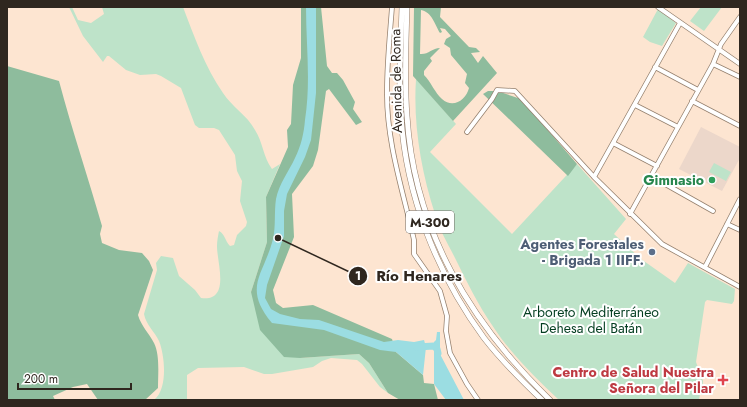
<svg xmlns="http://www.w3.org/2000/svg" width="747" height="407" viewBox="0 0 747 407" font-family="Jost,sans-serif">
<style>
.education{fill:#ecd7ca}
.green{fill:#bee3c9}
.forest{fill:#8ebc9d;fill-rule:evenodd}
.water{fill:#9bdde2}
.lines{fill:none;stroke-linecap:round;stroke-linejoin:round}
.river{stroke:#9bdde2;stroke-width:7}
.minor-casing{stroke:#95806e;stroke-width:5.5}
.major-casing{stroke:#95806e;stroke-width:6}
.minor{stroke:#fff;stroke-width:4}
.major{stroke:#fff;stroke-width:5}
.leisure-dot{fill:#2e9e5b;stroke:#fff;stroke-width:1.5}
.service-dot{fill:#5c6f8a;stroke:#fff;stroke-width:1.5}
.health-dot{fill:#e0444e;stroke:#fff;stroke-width:1.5}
.labels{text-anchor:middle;stroke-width:4;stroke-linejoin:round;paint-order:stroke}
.shield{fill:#fff;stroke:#6d6862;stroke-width:1}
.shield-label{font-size:13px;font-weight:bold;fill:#2f271f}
.street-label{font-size:14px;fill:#2f271f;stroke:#fff}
.leisure-label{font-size:14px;font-weight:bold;fill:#27864d;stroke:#fff;text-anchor:end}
.service-label{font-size:14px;font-weight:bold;fill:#4e5e75;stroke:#fff;text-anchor:end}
.park-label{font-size:14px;fill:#033d20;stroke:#fff}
.health-label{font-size:14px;font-weight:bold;fill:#be3a42;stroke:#fff;text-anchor:end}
.leader{fill:none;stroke:#2f271f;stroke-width:1.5}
.callout-dot{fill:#2f271f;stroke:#fff;stroke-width:1.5}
.mark-label{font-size:12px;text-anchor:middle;font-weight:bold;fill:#fff}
.callout-label{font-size:15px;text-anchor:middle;font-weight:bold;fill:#2f271f;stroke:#fff;stroke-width:4;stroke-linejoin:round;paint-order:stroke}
</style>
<rect width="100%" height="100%" fill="#fde5d1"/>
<path class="education" d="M701,127L740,147V158L722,191L679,169Z"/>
<path class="green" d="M69,7H72L78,20L91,23L104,14L102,7H183C194,36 205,67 223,93C232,107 247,115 255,130C263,142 263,157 272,169L280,164L266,197L267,242L251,292L300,358L359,354L369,363L388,393L380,387L362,364L357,360L331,358L322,361L313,367L272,374H264L244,367L198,368L187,375V400H154C168,389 165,356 159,341C155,332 146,325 144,314L157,270L156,263L161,256L173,258L179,276L195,290L201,298C231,302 217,263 217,246C217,241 218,236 219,231C225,234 225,241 230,246L234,245L237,235L246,226L247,222L240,201L242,181L237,171L235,155L219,130L214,128H199L195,125L181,88L161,76L156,74L140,75L126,70L109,56H107L103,62L83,36Z
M701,7H722L704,31L690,21Z
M658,9L676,23L662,46L650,42L643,37Z
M416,79L456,124L430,152L512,234L577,164L626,219L614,234L641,259L675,283L688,263L735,289L734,301L732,304L707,300L705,302L696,362L703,381L702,395L700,394L699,400H559C536,378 512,355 494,328C478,305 466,280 454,256C447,242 439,229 435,214C421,171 413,124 416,79Z
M714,163L731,172L726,181L709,172Z"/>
<path class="forest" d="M301,7H321L327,66L332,73H337L343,80L355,102L353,109L362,122L356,125L329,89L326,91L318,150L313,166L292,194L294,237L273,290L276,303L283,308L313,305L392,339L396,352L423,375L424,383L434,384L438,400H400L388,393L369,363L359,354L300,358L284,357L260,330L251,292L267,242L266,197L288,147L287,130L291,124L293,85L301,58Z
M414,7H441L440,17L469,47L476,48L480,52L471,53L478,63L483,56L497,73L453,121L413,76ZM421,10C432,12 435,25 440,33L442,32L440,28L445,29L451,36L446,39L444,44L450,48L451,55L467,74L465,83L469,88C466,100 453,109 442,99C435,93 431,82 424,75V71L432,61L430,58L440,48C432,48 428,55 420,54Z
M7,66L59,81C72,130 88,177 102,226L100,234L102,243L119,250L142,253L149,261L153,270L138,315C141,326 149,333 154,343C160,355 158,374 158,388L145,400H98L87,384L73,387L53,396L55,400H7Z
M488,91H497L521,99L577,164L568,176L483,94Z"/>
<path class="water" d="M306,7H316V93L311,140L305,157L287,194L284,211V236L267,285L265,298L271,309L280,314L300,319L319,320L384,342L398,340L414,342L424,340L426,347L423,375L396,352L380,350L324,330L272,323C242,287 264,275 273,239C276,226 274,212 276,199C279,184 289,171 295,158C301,146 304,133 305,120C311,82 306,44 306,7Z
M437,332H440V354L464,400H446L434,384V342L436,340Z"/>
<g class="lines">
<path class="river" d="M417,347L434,346L437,349L438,353"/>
<defs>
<path id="minor" d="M392,7C390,34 387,62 387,90C386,141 403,191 414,240V254L440,291L447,316L446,331L450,353L467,384L478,400
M658,7L740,64
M713,64L740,77
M655,67L698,90
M692,101L740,126
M635,105L678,127
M467,132L492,99L497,90L515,91L594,177L662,244L740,287
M613,143L657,166
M651,176L713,211
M594,177L680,23
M630,214L713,64L721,44L740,17
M727,224L740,230
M705,267L740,199"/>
<path id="major" d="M402,7C401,43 398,80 401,116C406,196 437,274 484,338C501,360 522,381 542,400
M407,7C406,43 404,79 407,116C414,230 470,322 550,400"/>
</defs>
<use href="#minor" class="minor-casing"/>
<use href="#major" class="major-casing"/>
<use href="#minor" class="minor"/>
<use href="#major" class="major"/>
</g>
<circle class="leisure-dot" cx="712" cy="180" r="4"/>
<circle class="service-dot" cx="652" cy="252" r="4"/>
<path class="health-dot" d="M721 374h4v4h4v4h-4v4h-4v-4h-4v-4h4z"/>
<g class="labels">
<rect class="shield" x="406" y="211" width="48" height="22" rx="3"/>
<g class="shield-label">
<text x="430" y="227">M-300</text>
</g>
<g class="street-label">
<text transform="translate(396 81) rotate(-91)" y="5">Avenida de Roma</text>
</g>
<g class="leisure-label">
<text x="704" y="185">Gimnasio</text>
</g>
<g class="service-label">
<text x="644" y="249">Agentes Forestales<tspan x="644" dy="16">- Brigada 1 IIFF.</tspan></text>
</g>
<g class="park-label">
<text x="591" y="317">Arboreto Mediterráneo<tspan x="591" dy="16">Dehesa del Batán</tspan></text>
</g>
<g class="health-label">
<text x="714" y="377">Centro de Salud Nuestra<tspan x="714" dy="16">Señora del Pilar</tspan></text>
</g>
</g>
<path class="leader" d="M278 238L358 276"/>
<g class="callout-dot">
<circle cx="278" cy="238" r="4"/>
<circle cx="358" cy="276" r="10"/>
</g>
<g class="mark-label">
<text x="358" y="280">1</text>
</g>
<g class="callout-label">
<text x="419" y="281">Río Henares</text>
</g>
<rect width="747" height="407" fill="none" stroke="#2f271f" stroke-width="16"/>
<path d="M18 383v6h113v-6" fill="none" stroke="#2f271f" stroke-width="2"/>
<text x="24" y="383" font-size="12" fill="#2f271f" stroke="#ffffff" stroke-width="3" paint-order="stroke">200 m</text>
</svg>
